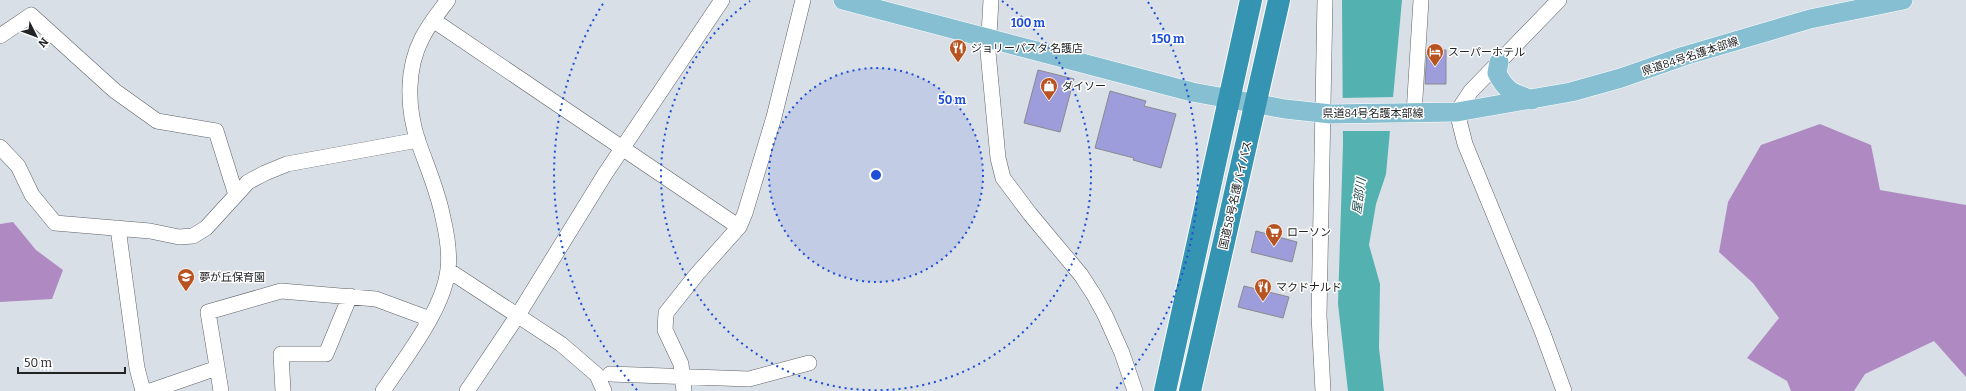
<svg xmlns="http://www.w3.org/2000/svg" width="1966" height="391" viewBox="0 0 1966 391" font-family="Bitter,'Noto Sans JP',serif">
<style>
.forest{fill:#af8ac2}
.water{fill:#53b2b0}
.pier{fill:#d9dfe6}
.building{fill:#9d9ddb;stroke:#898991}
.lines{fill:none;stroke-linecap:round;stroke-linejoin:round}
.minor-casing{stroke:#5e6369;stroke-width:16}
.major-casing{stroke:#fff;stroke-width:20}
.highway-casing{stroke:#fff;stroke-width:24}
.minor{stroke:#fff;stroke-width:15}
.major{stroke:#86bfd1;stroke-width:19}
.highway{stroke:#3694b3;stroke-width:22}
.ring{fill:none;stroke:#1d4ed8;stroke-width:2;stroke-dasharray:2 4}
.labels{text-anchor:middle;stroke-width:3;stroke-linejoin:round;paint-order:stroke}
.poi-label{font-size:11px;fill:#212325;stroke:#fff;text-anchor:start}
.street-label{font-size:11px;fill:#212325;stroke:#fff}
.water-label{font-size:12px;font-style:italic;fill:#224d4c;stroke:#fff}
.centre{fill:#1d4ed8;stroke:#fff;stroke-width:2}
.ring-label{font-size:12px;text-anchor:middle;font-weight:bold;fill:#1d4ed8;stroke:#fff;stroke-width:3;stroke-linejoin:round;paint-order:stroke}
</style>
<rect width="100%" height="100%" fill="#d9dfe6"/>
<path class="forest" d="M1820,124L1871,145L1880,190L1966,205V377L1934,341L1865,374L1854,391H1791L1787,381L1747,358L1779,318L1753,283L1719,252L1728,202L1761,145Z
M13,222L36,250L63,270L52,299L0,302V224Z"/>
<path class="water" d="M1342,0H1402L1386,174L1376,204L1369,245L1380,284L1379,348L1384,391H1348L1338,304L1343,145Z"/>
<path class="pier" d="M1395,97L1392,131H1341L1340,98Z"/>
<path class="building" d="M1427,50H1446V84H1425Z
M1038,70L1074,79L1060,132L1024,123Z
M1110,91L1146,101L1144,106L1176,114L1161,168L1133,160L1134,158L1095,148Z
M1256,231L1297,242L1292,262L1251,252Z
M1244,286L1289,297L1283,318L1238,307Z"/>
<g class="lines">
<defs>
<path id="minor" d="M991,0L988,52L998,158L1003,178L1030,214L1081,275L1094,295L1105,315L1122,353L1135,391
M1559,0L1471,91L1457,112L1465,144L1542,331L1564,391
M433,20L739,227
M0,36L31,15L115,91L157,121L216,131L236,195
M1414,114L1421,0
M0,147L18,166L32,195L55,223L150,231L179,237L193,236L206,228L248,182L265,173L287,164L418,140
M118,228L137,368L143,391
M448,270L561,344L597,375L604,391
M610,374L749,379L809,363
M150,391L217,368
M221,391L208,312L281,291L376,299L430,319
M283,391L281,354H326L350,296
M383,391C405,358 444,309 448,269C450,253 447,235 443,218C438,191 427,167 418,141C407,108 406,69 422,38C429,24 439,12 448,0
M467,391L518,315L605,174L722,0
M684,391L681,364L665,330L666,313L697,274L739,227L745,213L774,117L803,0
M1323,391L1319,316L1325,0"/>
<path id="major" d="M843,0L1192,92L1285,109L1331,114L1457,112L1571,92L1621,78L1684,56L1810,19L1903,0
M1499,62L1497,73C1506,92 1514,93 1532,100"/>
<path id="highway" d="M1165,391L1251,0
M1190,391L1279,0"/>
</defs>
<use href="#minor" class="minor-casing"/>
<use href="#major" class="major-casing"/>
<use href="#highway" class="highway-casing"/>
<use href="#minor" class="minor"/>
<use href="#major" class="major"/>
<use href="#highway" class="highway"/>
</g>
<circle cx="876" cy="175" r="107" fill="#1d4ed8" fill-opacity=".12"/>
<g class="ring">
<circle cx="876" cy="175" r="107"/>
<path d="M1002 1A215 215 0 1 1 750 1"/>
<path d="M637 390A322 322 0 0 1 604 2M1148 2A322 322 0 0 1 1115 390"/>
</g>
<defs>
<symbol id="restaurant-pin" viewBox="-11 -11 22 30"><path d="M0 17L-7.5 6A9.5 9.5 0 1 1 7.5 6Z" fill="#b85321" stroke="#fff"/><path d="M-5-6h1v4h1v-4h1v4h1v-4h1v5L-1.5 .5V6h-2V.5L-5-1ZM5-6V6H3V1.5H1.5Q1.5-4 5-6Z" fill="#fff"/></symbol>
<symbol id="hotel-pin" viewBox="-11 -11 22 30"><path d="M0 17L-7.5 6A9.5 9.5 0 1 1 7.5 6Z" fill="#b85321" stroke="#fff"/><path d="M-6-4.5h1.5V1H6V5H4.5V3h-9V5H-6ZM-4 0a1.8 1.8 0 1 1 3.6 0ZM.5 0V-2.5h3Q6-2.5 6 0Z" fill="#fff"/></symbol>
<symbol id="shop-pin" viewBox="-11 -11 22 30"><path d="M0 17L-7.5 6A9.5 9.5 0 1 1 7.5 6Z" fill="#b85321" stroke="#fff"/><path d="M-5-2.5h2.3a2.7 3.5 0 0 1 5.4 0H5L5.5 6h-11ZM-1.5-2.5h3a1.5 2.3 0 0 0-3 0Z" fill="#fff"/></symbol>
<symbol id="supermarket-pin" viewBox="-11 -11 22 30"><path d="M0 17L-7.5 6A9.5 9.5 0 1 1 7.5 6Z" fill="#b85321" stroke="#fff"/><path d="M-6-5.5h2.5l.6 2H6L4.5 2H-2.5L-4.4-4H-6ZM-1.5 3.2a1.3 1.3 0 1 0 .1 0ZM3 3.2a1.3 1.3 0 1 0 .1 0Z" fill="#fff"/></symbol>
<symbol id="school-pin" viewBox="-11 -11 22 30"><path d="M0 17L-7.5 6A9.5 9.5 0 1 1 7.5 6Z" fill="#b85321" stroke="#fff"/><path d="M0-5L7-2L0 1L-7-2ZM-4 1L0 2.5L4 1V4Q0 6-4 4Z" fill="#fff"/></symbol>
</defs>
<g fill-rule="evenodd">
<use href="#restaurant-pin" x="948" y="38" width="20" height="27"/>
<use href="#hotel-pin" x="1425" y="42" width="20" height="27"/>
<use href="#shop-pin" x="1039" y="76" width="20" height="27"/>
<use href="#supermarket-pin" x="1264" y="222" width="20" height="27"/>
<use href="#school-pin" x="176" y="267" width="20" height="27"/>
<use href="#restaurant-pin" x="1253" y="277" width="20" height="27"/>
</g>
<g class="labels">
<g class="poi-label">
<text x="971" y="52">ジョリーパスタ 名護店</text>
<text x="1448" y="56">スーパーホテル</text>
<text x="1062" y="90">ダイソー</text>
<text x="1287" y="236">ローソン</text>
<text x="199" y="281">夢が丘保育園</text>
<text x="1276" y="291">マクドナルド</text>
</g>
<g class="street-label">
<text transform="translate(1690 56) rotate(-18)" y="4">県道84号名護本部線</text>
<text x="1373" y="117">県道84号名護本部線</text>
<text transform="translate(1235 195) rotate(-77)" y="4">国道58号名護バイパス</text>
</g>
<g class="water-label">
<text transform="translate(1359 196) rotate(-82)" y="4">屋部川</text>
</g>
</g>
<circle cx="876" cy="175" r="6" class="centre"/>
<g class="ring-label">
<text x="1028" y="27">100 m</text>
<text x="1168" y="43">150 m</text>
<text x="952" y="104">50 m</text>
</g>
<g transform="translate(36 36) rotate(132)" stroke="#ffffff" stroke-width="3" paint-order="stroke">
<path d="M0-3L7 15L0 10L-7 15Z" fill="#212325"/>
<text y="-6" font-size="11" font-weight="bold" text-anchor="middle" fill="#212325">N</text>
</g>
<path d="M18 367v6h107v-6" fill="none" stroke="#212325" stroke-width="2"/>
<text x="24" y="367" font-size="12" fill="#212325" stroke="#ffffff" stroke-width="3" paint-order="stroke">50 m</text>
</svg>
